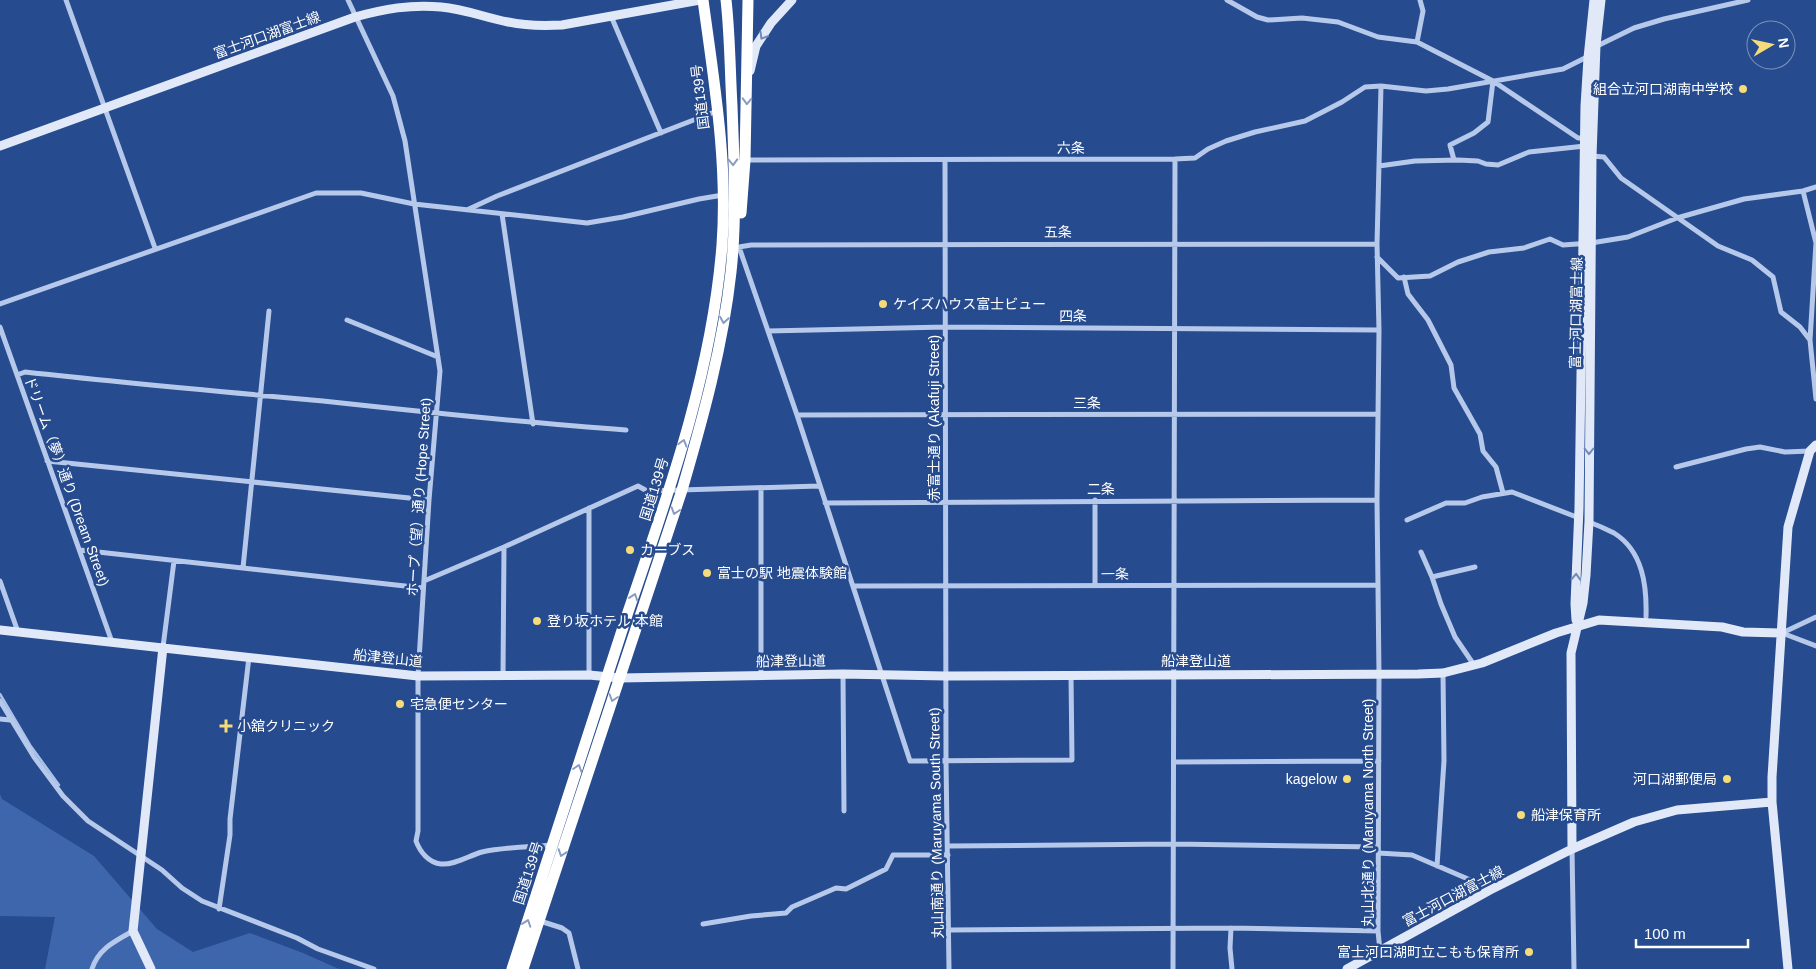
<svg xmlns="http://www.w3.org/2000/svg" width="1816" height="969" viewBox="0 0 1816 969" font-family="Arial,'Noto Sans JP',sans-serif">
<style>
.green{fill:#3e66ad}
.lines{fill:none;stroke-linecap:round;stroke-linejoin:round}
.stream{stroke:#aac3ec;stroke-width:2.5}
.street{stroke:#b6c9eb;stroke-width:5}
.secondary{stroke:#e1e9f9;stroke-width:9}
.highway{stroke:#fff;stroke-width:11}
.oneway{stroke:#718ab9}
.oneway2{stroke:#889cc1}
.poi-dot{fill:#f5db7a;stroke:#264b8e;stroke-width:2}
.labels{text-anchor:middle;stroke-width:5;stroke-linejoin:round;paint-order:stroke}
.street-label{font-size:14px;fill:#fff;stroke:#264b8e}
.poi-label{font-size:14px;fill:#fff;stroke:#264b8e;text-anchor:start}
</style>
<rect width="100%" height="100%" fill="#264b8e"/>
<path class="green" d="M0,794L2,799L94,856L157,929L193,952L250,933L303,953L339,969H45L55,917L0,916Z"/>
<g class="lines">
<path class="stream" d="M0,694L30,745L59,785"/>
<path class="street" d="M66,0L155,248
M348,0L393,96L405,141L440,371L429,500L418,676V831L416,841C420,852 429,863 441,864C455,865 468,856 482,852C505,847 530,847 552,845
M1227,0L1257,17L1268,20L1302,18L1338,22L1378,37L1417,42
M1420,0L1423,11L1417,42L1493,81L1578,138H1585
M611,16L661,133
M1595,47L1634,28L1664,19L1748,0
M1592,156L1604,157L1621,178L1718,246L1752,260L1773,277L1781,312L1800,327L1810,340
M745,160L1175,159L1195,158L1208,149L1226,141L1255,132L1305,121L1342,102L1365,87L1381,86L1426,91L1448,89L1563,69L1589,56
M945,160L946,761L949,969
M1454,160L1450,145L1474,133L1488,122L1493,81
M1379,166L1415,161L1458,160L1478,161L1486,164L1498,165L1529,152L1585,146
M1803,191L1816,243L1810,340L1816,399
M469,209L497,196L717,111
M502,214L533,424
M1377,257L1398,278L1430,276L1458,262L1489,252L1524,248L1550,239L1563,245L1591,243L1628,237L1677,218L1744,199L1803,191L1816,187
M1404,277L1408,294L1428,320L1451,365L1454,388L1480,434L1483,451L1496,467L1503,493
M0,304L316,193H361L414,204L587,223L623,217L699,199L723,195
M347,320L438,357
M0,327L112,642
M768,331L945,327L1379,330
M17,375L25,372C125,383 224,392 323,401C424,412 525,423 626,430
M797,415L1377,414
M47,461L429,500
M1676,467L1746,449L1760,447L1785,452L1810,451
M1095,500V585
M825,503L1377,500
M1407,520L1446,503H1465L1482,497L1512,492L1579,518
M1589,522C1597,525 1606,529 1614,533C1643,551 1647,586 1646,617
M80,550L423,588
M1421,552L1432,577L1441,604L1455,637L1474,665
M243,568L269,311
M1432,577L1475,567
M0,581L18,632
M424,581L504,547L638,486L647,491L819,486
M853,586L1377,585
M1782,633L1816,617
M1782,633L1816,646
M163,647L174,561
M843,674L844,811
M589,675V508
M503,676L504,547
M761,676V489
M1071,676L1072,760L910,761L797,415L739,247L751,245L1377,244
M0,701L34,757L63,796L88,821L162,870L182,888L202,901L297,938L318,949L374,969
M0,719L10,720
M1174,762L1379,761
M948,846L1174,844L1378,847
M1572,849L1574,969
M1378,853L1412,855L1482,885L1486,893
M1437,866L1444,761L1443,673
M219,909L230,835V819L249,657
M540,921L562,928L569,933L578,969
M703,924L751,916L786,913L792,907L836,888L846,889L886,869L893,855H948
M1231,928L1230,948L1232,969
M949,930L1231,928L1378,931
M1380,951L1378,931L1379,675L1377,500L1379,330L1377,244L1381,86
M92,969C98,949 115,941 133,931
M1173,969L1175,159"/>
<path class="secondary" d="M750,71L756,46L771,23L792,0
M0,146L355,17C384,9 411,4 441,7C465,9 486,18 508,22C526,26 544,26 562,25L700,0
M1576,620L1575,604L1579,508L1585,106L1588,58L1594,0
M0,630L418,676L589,675L620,678L843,674L946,676L1418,674L1443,673L1482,663L1556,633L1599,620L1722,627L1743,632L1782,633
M1572,849L1571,653L1583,603L1586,575L1589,521L1592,156L1596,45L1601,0
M151,969L133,931L163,647
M1347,969L1490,890L1572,849L1634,822L1677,810L1772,802
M1788,969L1772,802V777L1788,527L1810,451L1816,445"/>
<path class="highway" d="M741,213L745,160L748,0
M512,969C551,851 588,733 627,615C668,495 712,373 722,245C728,163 714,81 703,0
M523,969L682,490C703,418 723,346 731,272C737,217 734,161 732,106C730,71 730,35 726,0"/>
</g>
<defs><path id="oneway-chevron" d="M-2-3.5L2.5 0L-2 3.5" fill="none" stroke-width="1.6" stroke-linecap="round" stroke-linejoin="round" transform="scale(1.25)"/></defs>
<g class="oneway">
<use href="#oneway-chevron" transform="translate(763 36) rotate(121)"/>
<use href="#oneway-chevron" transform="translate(1589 451) rotate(90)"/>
<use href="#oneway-chevron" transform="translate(1576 577) rotate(-87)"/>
</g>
<g class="oneway2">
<use href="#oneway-chevron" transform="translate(747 101) rotate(92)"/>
<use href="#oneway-chevron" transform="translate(733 162) rotate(88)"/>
<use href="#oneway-chevron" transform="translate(724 320) rotate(99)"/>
<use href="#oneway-chevron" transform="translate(683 443) rotate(-74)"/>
<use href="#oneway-chevron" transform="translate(675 511) rotate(108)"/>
<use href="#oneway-chevron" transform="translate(634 597) rotate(-71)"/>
<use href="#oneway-chevron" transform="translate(613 698) rotate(108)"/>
<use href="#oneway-chevron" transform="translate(578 768) rotate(-72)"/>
<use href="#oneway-chevron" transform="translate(562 853) rotate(109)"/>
<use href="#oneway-chevron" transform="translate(527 923) rotate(-71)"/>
</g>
<g class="poi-dot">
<circle cx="1743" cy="89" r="5"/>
<circle cx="883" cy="304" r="5"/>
<circle cx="630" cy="550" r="5"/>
<circle cx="707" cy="573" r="5"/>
<circle cx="537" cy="621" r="5"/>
<circle cx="400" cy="704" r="5"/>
<path d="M223.5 718.5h5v5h5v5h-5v5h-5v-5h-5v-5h5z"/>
<circle cx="1347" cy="779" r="5"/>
<circle cx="1727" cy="779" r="5"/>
<circle cx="1521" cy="815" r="5"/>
<circle cx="1529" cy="952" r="5"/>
</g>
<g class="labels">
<g class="street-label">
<text transform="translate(267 35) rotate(-20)" y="5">富士河口湖富士線</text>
<text transform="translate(700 97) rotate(-97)" y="5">国道139号</text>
<text x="1071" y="153">六条</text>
<text x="1058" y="237">五条</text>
<text transform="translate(1576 313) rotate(-89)" y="5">富士河口湖富士線</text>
<text x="1073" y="321">四条</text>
<text x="1087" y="408">三条</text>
<text transform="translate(934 418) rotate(-90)" y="5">赤富士通り (Akafuji Street)</text>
<text transform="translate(67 481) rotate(70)" y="5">ドリーム（夢）通り (Dream Street)</text>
<text transform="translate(654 489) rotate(-73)" y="5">国道139号</text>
<text x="1101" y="494">二条</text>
<text transform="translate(419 497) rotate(-86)" y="5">ホープ（望）通り (Hope Street)</text>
<text transform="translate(1115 574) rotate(-1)" y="5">一条</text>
<text transform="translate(388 658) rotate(6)" y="5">船津登山道</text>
<text transform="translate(791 661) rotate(-1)" y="5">船津登山道</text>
<text x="1196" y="666">船津登山道</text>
<text transform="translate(1368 813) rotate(-90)" y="5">丸山北通り (Maruyama North Street)</text>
<text transform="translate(936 823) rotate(-91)" y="5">丸山南通り (Maruyama South Street)</text>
<text transform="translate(528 873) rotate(-72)" y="5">国道139号</text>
<text transform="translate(1453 896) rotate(-28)" y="5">富士河口湖富士線</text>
</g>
<g class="poi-label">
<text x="1733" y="94" text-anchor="end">組合立河口湖南中学校</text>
<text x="893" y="309">ケイズハウス富士ビュー</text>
<text x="640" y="555">カーブス</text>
<text x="717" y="578">富士の駅 地震体験館</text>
<text x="547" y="626">登り坂ホテル 本館</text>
<text x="410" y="709">宅急便センター</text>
<text x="237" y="731">小舘クリニック</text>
<text x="1337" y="784" text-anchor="end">kagelow</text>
<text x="1717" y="784" text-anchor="end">河口湖郵便局</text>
<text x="1531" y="820">船津保育所</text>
<text x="1519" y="957" text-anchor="end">富士河口湖町立こもも保育所</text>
</g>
</g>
<g transform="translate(1771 45) rotate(81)"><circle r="24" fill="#264b8e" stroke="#7d93bb"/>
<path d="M0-4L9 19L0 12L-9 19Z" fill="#f5db7a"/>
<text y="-8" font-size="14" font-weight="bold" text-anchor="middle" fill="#ffffff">N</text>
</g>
<path d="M1636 939v8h112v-8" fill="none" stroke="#ffffff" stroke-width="2.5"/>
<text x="1644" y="939" font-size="15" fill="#ffffff" stroke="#264b8e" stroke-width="4" paint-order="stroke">100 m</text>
</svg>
